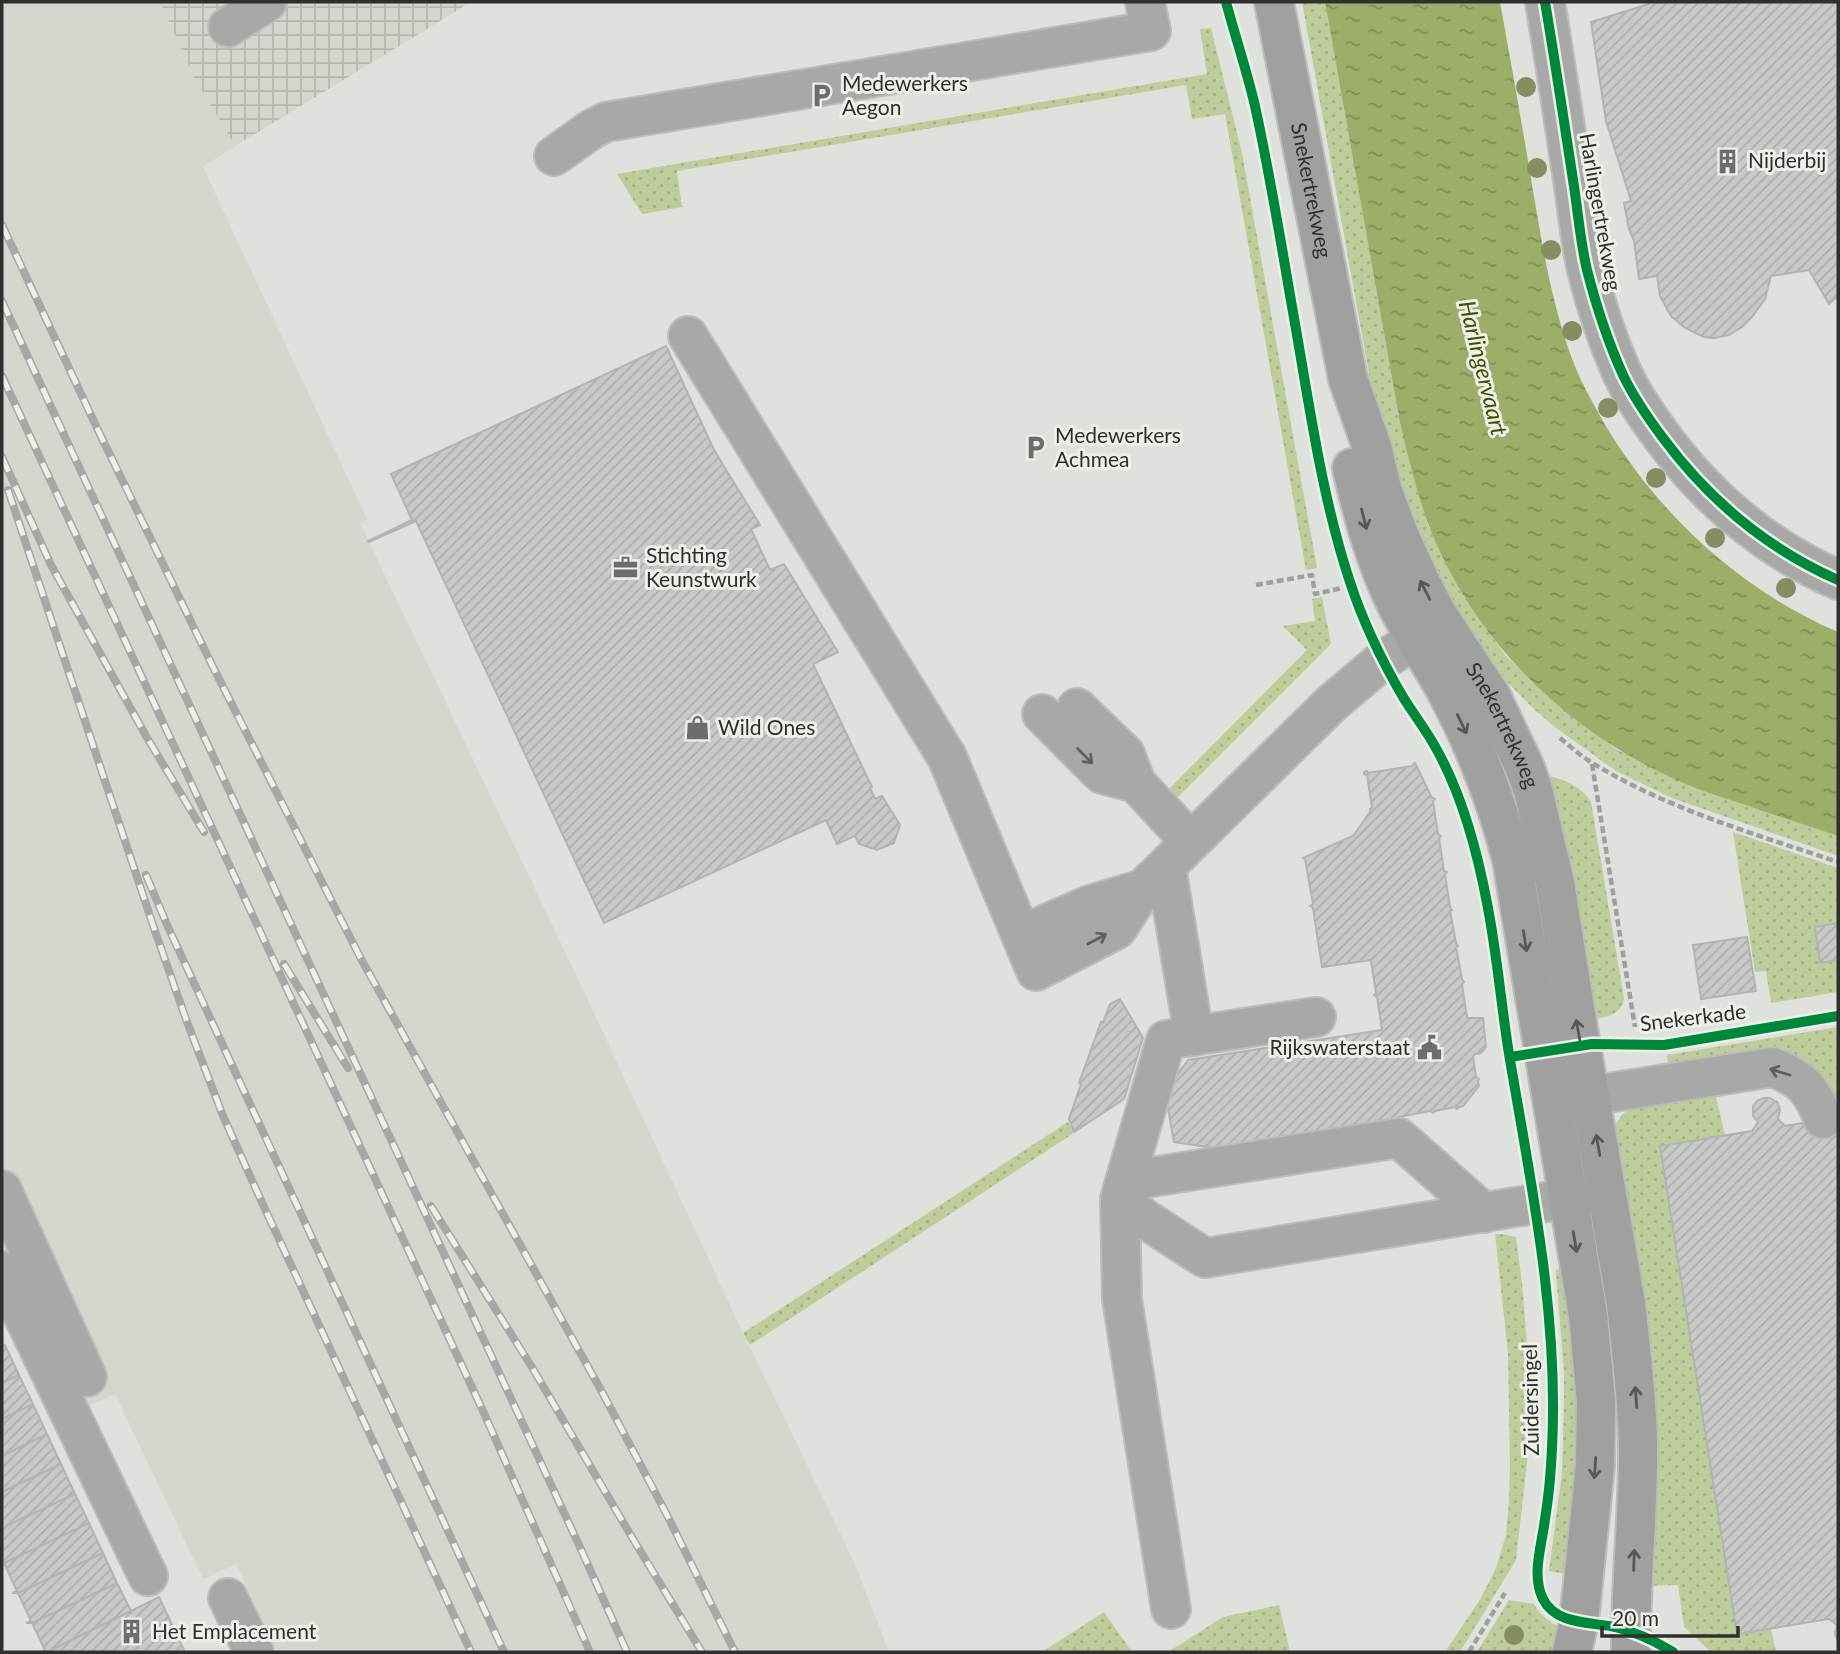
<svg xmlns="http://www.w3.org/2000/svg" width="1840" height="1654" viewBox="0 0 1840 1654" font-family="Lato,sans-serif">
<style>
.built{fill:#d3d7cd}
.industrial{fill:url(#industrial-grid)}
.grass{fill:url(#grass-dots)}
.water{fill:url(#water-ripples)}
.building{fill:url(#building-hatch);stroke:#b2b4b1;stroke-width:2}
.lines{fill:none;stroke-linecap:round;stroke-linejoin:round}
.minor-casing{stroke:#bcbdbb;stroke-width:42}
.major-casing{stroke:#bcbdbb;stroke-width:42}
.path{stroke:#9fa09e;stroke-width:4.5;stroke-dasharray:7 3.5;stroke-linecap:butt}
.minor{stroke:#a8a9a6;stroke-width:38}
.major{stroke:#a0a19f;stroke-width:38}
.rail-casing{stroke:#a7a8a6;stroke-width:8}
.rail{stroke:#edf0e8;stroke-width:5;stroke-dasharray:16;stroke-linecap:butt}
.cycleway-casing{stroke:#edf0e8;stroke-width:15}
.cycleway{stroke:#00873e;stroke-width:10}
.tree{fill:#858e63}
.oneway{stroke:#575855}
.oneway2{stroke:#5f605d}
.labels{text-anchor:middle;stroke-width:6;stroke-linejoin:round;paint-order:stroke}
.poi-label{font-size:21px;fill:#2f302d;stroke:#edf0e8;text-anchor:start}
.street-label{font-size:21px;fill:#2f302d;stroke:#edf0e8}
.water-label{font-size:23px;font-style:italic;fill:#405005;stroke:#edf0e8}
</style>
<defs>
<pattern id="industrial-grid" width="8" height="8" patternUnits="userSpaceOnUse" patternTransform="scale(1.75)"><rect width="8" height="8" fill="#d3d7cd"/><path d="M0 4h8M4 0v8" fill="none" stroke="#b5b9b0"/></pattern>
<pattern id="grass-dots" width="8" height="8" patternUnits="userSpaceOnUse" patternTransform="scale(1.75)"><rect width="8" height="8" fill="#bfcd9c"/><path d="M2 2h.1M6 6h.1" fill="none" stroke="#a4b087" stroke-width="1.8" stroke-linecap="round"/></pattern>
<pattern id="water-ripples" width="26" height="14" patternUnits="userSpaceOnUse" patternTransform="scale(1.75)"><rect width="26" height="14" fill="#9cae67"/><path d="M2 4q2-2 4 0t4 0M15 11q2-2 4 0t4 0" fill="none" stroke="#808e55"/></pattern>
<pattern id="building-hatch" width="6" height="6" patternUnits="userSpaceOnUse" patternTransform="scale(1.75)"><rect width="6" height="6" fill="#c9cac7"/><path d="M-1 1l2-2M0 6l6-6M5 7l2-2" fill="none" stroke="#adaeab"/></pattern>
</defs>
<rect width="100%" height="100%" fill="#dfe1dd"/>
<path class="built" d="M2,2H160L195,79L235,146L203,167L367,519L360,523L580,983L743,1333L855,1564L889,1652H277L236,1564L203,1579L116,1396L113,1395L80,1410L2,1243Z"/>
<path class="industrial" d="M160,2H471L235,146L195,79Z"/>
<path class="grass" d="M1302,2H1325L1400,423L1427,522L1441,554L1461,592L1505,655L1555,703L1616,749L1686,784L1838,836V856L1672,798L1616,771L1556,728L1535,710L1509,684L1450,614L1382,446Z
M1211,28L1242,153L1317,568L1306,570L1225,114L1192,119L1186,85L677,171L682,207L642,214L617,174L1207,74L1200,29Z
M1322,597L1331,644L1175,800L1166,792L1307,650L1283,626L1315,621L1312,599Z
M1542,775C1560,777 1582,786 1591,802L1624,998C1621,1016 1606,1017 1590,1020Z
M1733,832L1838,868V992L1771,1003L1766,971L1755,972Z
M1838,1027V1117L1801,1061L1776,1047L1668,1064L1667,1055Z
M1716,1097L1725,1135L1660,1146L1737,1634L1771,1629L1776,1652H1711L1684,1627L1678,1585L1649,1586L1613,1127L1623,1114L1631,1109Z
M1068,1122L1074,1133L750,1345L743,1333Z
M1495,1234H1502L1516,1237L1522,1283L1528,1355L1529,1413L1528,1454L1516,1560L1460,1652H1445L1481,1598L1496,1568L1506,1535L1509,1501L1510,1467L1508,1353Z
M1560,1269L1562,1271L1583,1371L1571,1575L1549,1571L1562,1473L1564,1401V1372L1556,1273V1270Z
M1509,1600L1534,1604C1540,1616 1552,1624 1564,1629L1557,1652H1477Z
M1279,1605L1290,1652H1168L1223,1617Z
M1104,1612L1132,1652H1042Z"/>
<path class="water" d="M1325,2H1500C1511,63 1522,124 1532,185C1542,243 1551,301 1571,356C1579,379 1592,401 1604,423C1658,514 1740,590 1838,632V836C1806,825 1774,815 1743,804C1718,796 1692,788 1668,776C1570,730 1488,653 1441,554C1421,513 1411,467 1400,423Z"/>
<path class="building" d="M1648,2H1838V296L1829,304L1809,270L1771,276L1765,299L1752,317L1742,327L1729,335L1714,338L1704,337L1685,328L1671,316L1660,296L1657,276L1639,279L1634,241L1629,229L1624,203L1631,201L1606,121L1591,22L1649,4Z
M666,346L714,450L760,525L751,529L770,570L784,564L838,652L813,664L872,787L870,788L875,799L882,796L900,825L894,843L877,850L859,844L855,836L837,844L826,820L604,923L416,521L369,542L368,541L412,520L391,474Z
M1415,763L1432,798L1435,799L1433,801L1438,834L1441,836L1439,838L1444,871L1447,872L1445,875L1450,907L1452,910L1450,911L1456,943L1458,946L1456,947L1462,979L1464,982L1462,984L1467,1018H1483L1486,1047L1481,1053L1475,1054L1473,1057L1476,1077L1479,1079L1478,1081L1479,1086L1463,1106L1459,1107L1457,1109L1455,1107L1435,1111L1433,1113L1430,1111L1399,1117L1396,1119L1214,1148L1174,1142L1165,1092L1188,1060L1382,1030L1377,997L1374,995L1376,993L1371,960L1322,967L1313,908L1310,906L1313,904L1305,859L1303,858L1353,836L1370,812V809L1372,807L1367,775L1364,774V772L1367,771L1368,773L1412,766Z
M1838,923V960L1820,963L1815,927Z
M1747,937L1756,991L1701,999L1693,945Z
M1120,999L1143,1038L1124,1099L1074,1132L1069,1119L1081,1084L1079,1083L1101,1022L1103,1023L1110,1004Z
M1764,1098H1770L1777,1102L1780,1109L1778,1119L1785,1126L1838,1117V1643L1835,1634L1837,1625L1829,1619L1737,1634L1660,1146L1752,1131L1758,1122L1753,1116V1106L1758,1100Z
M5,1345L19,1375L2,1383V1346Z
M19,1375L33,1404L2,1419V1383Z
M33,1404L47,1434L2,1456V1419Z
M47,1434L61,1464L2,1492V1456Z
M61,1464L75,1494L2,1528V1492Z
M75,1494L89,1523L2,1564L3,1561L2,1528Z
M89,1523L103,1553L18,1593H12L17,1591L4,1563Z
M103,1553L117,1583L32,1623H26L31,1621L18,1593Z
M117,1583L131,1611L47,1652H41L45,1650L32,1623Z
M159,1597L185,1652H47L131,1611Z"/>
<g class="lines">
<defs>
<path id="minor" d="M1545,2C1555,61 1564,121 1573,180C1578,210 1580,241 1587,270C1596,305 1608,342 1623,375C1634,398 1648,418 1663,438C1709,500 1768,549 1838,580
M228,27L267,2
M554,156L592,129L606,122L1151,31L1145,2
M688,336L947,757L1036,971L1117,929L1143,889L1332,703L1383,660L1443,623
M1077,708L1125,754L1136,783L1191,842
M1042,714L1102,774L1136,783
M1166,867L1194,1036
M1021,935L1090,905L1143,889
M1557,1101L1773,1067C1802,1079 1813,1090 1823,1119
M1126,1181L1399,1138L1484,1213
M2,1190L87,1377
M1120,1199L1142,1217L1205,1258L1601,1193
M2,1271L148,1576
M228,1598L254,1652
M1171,1609L1122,1299L1120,1199L1166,1040L1316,1017"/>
<g id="major">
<path id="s1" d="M1274,2L1348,379L1372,447L1382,489L1399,535L1421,583L1437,614L1491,696L1525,768L1533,790L1555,883L1578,1028L1626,1304C1631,1350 1637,1396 1638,1443C1639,1513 1630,1583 1631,1652"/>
<path d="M1352,468C1362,512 1373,553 1392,595C1408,630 1431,662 1449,696C1477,749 1497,802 1512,860L1588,1315L1596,1401L1595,1466L1579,1621L1572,1652"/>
</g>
</defs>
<use href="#minor" class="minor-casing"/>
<use href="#major" class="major-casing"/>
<path class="path" d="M1256,585L1312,575L1315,594L1342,588
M1560,738C1571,747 1582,757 1594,764C1670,810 1755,834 1838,862
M1592,764L1635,1027
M1469,1652L1505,1593"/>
<use href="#minor" class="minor"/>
<use href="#major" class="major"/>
<defs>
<path id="rail" d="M2,225L97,428L212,665L360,957L602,1392L667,1515L735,1652
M2,301L579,1545L627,1652
M2,376L483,1411L590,1652
M2,457L51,565L146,736L204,832
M8,490L155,931L187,1022L223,1116L265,1209L471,1652
M146,875L168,927L504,1652
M284,964L348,1068
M431,1206L533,1369L636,1544L702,1652"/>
</defs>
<use href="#rail" class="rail-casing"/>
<use href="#rail" class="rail"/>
<defs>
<path id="cycleway" d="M1226,2C1235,36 1247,71 1255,106C1269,170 1280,236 1291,301C1308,394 1320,492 1350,582C1363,622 1382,661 1403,697C1414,715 1427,731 1437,750C1463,797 1477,850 1487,903C1497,953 1501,1004 1509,1054C1531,1184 1559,1316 1552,1448C1551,1472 1549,1495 1545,1519C1542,1545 1531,1575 1543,1599C1556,1625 1591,1622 1615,1627C1636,1632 1655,1641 1673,1652
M1545,2C1555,61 1564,121 1573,180C1578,210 1580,241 1587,270C1596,305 1608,342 1623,375C1634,398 1648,418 1663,438C1709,500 1768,549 1838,580
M1510,1057L1592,1044L1664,1045L1838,1016"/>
</defs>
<use href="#cycleway" class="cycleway-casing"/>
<use href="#cycleway" class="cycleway"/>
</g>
<g class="tree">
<circle cx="1526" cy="87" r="10"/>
<circle cx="1537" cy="168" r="10"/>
<circle cx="1551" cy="250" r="10"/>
<circle cx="1572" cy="331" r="10"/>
<circle cx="1608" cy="408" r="10"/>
<circle cx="1656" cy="478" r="10"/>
<circle cx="1715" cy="538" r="10"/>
<circle cx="1786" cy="588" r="10"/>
<circle cx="1514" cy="1635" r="10"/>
</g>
<defs><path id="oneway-shaft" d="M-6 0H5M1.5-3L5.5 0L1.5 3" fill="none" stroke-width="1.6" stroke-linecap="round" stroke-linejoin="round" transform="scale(1.75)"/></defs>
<g class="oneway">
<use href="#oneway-shaft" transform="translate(1364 519) rotate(76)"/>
<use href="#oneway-shaft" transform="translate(1425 590) rotate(-117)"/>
<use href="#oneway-shaft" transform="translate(1462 724) rotate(64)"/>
<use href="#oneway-shaft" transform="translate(1525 941) rotate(81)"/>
<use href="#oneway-shaft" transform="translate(1578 1030) rotate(-100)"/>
<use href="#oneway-shaft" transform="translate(1598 1145) rotate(-100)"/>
<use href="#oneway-shaft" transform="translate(1575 1242) rotate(80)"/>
<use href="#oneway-shaft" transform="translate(1636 1397) rotate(-94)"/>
<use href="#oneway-shaft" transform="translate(1595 1468) rotate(94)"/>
<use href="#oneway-shaft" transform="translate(1634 1560) rotate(-88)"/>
</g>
<g class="oneway2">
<use href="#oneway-shaft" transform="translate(1085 756) rotate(45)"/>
<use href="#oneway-shaft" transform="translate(1097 939) rotate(-28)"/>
<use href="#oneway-shaft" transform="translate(1780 1072) rotate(-163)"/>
</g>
<defs>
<symbol id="parking-bare" viewBox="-9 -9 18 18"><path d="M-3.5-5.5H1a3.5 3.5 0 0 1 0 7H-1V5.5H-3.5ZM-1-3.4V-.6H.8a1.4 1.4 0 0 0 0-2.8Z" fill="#6d6e6b" stroke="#edf0e8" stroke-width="2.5" paint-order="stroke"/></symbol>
<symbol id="building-bare" viewBox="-9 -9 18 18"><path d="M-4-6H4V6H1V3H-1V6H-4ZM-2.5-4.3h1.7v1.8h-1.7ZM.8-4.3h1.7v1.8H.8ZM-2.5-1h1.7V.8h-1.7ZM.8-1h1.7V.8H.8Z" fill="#6d6e6b" stroke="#edf0e8" stroke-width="2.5" paint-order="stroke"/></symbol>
<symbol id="office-bare" viewBox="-9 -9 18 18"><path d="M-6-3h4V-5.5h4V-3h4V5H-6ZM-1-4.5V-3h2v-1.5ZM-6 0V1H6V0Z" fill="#6d6e6b" stroke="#edf0e8" stroke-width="2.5" paint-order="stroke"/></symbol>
<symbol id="shop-bare" viewBox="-9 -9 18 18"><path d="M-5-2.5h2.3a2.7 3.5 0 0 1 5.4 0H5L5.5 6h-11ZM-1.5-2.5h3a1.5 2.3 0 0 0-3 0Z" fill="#6d6e6b" stroke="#edf0e8" stroke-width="2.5" paint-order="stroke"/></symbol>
<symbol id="civic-bare" viewBox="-9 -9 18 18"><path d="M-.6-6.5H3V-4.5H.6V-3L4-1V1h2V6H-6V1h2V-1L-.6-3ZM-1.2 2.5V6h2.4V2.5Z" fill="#6d6e6b" stroke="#edf0e8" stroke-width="2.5" paint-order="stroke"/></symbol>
</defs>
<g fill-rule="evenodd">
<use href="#parking-bare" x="804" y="78" width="35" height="35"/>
<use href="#building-bare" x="1710" y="144" width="35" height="35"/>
<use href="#parking-bare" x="1018" y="430" width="35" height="35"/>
<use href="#office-bare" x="608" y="550" width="35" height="35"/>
<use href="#shop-bare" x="680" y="710" width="35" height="35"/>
<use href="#civic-bare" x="1412" y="1030" width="35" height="35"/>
<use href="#building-bare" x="114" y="1614" width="35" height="35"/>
</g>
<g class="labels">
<g class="poi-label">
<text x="842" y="91">Medewerkers<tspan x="842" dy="24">Aegon</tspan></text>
<text x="1748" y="168">Nijderbij</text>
<text x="1055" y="443">Medewerkers<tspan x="1055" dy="24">Achmea</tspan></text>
<text x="646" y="563">Stichting<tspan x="646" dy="24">Keunstwurk</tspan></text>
<text x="718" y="735">Wild Ones</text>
<text x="1410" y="1055" text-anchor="end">Rijkswaterstaat</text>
<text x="152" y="1639">Het Emplacement</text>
</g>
<g class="street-label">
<text dy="7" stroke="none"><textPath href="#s1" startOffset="192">Snekertrekweg</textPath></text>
<text transform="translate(1600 212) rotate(80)" y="7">Harlingertrekweg</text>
<text dy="7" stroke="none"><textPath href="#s1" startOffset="766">Snekertrekweg</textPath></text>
<text transform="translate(1693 1018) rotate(-7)" y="7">Snekerkade</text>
<text transform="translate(1531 1400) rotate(-91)" y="7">Zuidersingel</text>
</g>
<g class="water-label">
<text transform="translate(1483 368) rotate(76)" y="8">Harlingervaart</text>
</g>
</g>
<rect width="1840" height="1654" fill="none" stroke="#2f302d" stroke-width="7"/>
<path d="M1602 1626v10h136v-10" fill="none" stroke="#2f302d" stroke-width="3.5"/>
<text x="1612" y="1626" font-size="21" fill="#2f302d" stroke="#edf0e8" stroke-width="5" paint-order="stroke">20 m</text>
</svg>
